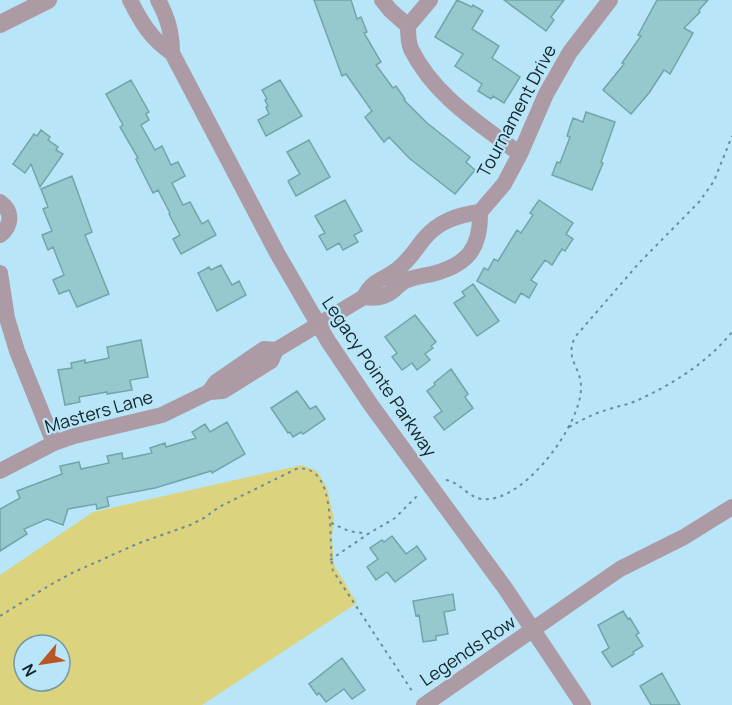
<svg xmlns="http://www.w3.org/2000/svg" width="732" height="705" viewBox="0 0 732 705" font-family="Manrope,sans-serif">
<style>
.green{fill:#dbd37e;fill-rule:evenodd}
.building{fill:#96c9cd;stroke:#72a4a9;stroke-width:1.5}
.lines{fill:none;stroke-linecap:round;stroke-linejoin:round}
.path{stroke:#6b8c99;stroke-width:2;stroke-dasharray:3 4.5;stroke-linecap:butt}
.minor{stroke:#ac9aa4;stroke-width:16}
.tertiary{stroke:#ac9aa4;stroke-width:18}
.labels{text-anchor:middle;stroke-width:4.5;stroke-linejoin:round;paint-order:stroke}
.street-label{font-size:18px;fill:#13252c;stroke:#b8e6f8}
</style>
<rect width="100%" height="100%" fill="#b8e6f8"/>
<path class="green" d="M302,465L317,471L327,488L334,519L332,537L334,565L357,603L202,705H0V575L93,512ZM24,645H60V681H24Z"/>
<path class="building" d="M314,0H351L357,19L361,17L367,32L364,33L381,62L376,65L393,88L396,86L405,99L404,100L427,123L470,157L466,162L475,170L455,194L409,158L389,137L384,142L365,117L372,111L346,74L342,76Z
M457,0L472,7L473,5L483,11L472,29L499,46L492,58L520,77L504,103L493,96L491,99L478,91L482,84L455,66L463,54L435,37Z
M504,0H564L551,17L554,20L546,31Z
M657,0H708L699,10L700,12L684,28L693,33L670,74L664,70L649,93L631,114L603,90L624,64L622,63L641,36L638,35Z
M131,80L149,112L146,114L149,120L141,125L155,150L162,146L171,165L178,162L185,176L172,183L183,205L190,202L202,224L208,220L216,235L181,254L173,239L180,235L169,214L170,213L158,190L153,193L136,159L138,158L120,127L123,125L106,94Z
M280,80L302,116L266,136L258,120L269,114L266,107L268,106L265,100L267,99L262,90Z
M586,112L615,122L601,162L603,163L592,190L552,175L557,162L560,163L570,137L567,136L573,118L583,122Z
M41,130L50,137L48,140L58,147L56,150L63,154L40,187L31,164L25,173L13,164L34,134L37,136Z
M309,140L330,177L296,196L288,181L300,174L287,152Z
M72,176L92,232L85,235L109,294L77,307L69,290L59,294L53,280L64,275L53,247L48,250L42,235L52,231L43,209L48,207L41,189Z
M345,200L362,231L354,235L358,242L343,250L339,243L327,250L319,236L325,233L315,216Z
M539,200L573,223L566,234L573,239L565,251L562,249L552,265L545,260L531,280L537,284L529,298L521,293L515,303L477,281L484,268L488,270L494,259L498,261L517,230L521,233L533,215L530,213Z
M221,265L232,285L239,281L246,295L217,311L198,273L209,267L211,270Z
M473,284L499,321L477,336L454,303L465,296L462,292Z
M415,315L436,342L431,346L433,348L425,354L430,360L417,370L412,363L402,370L392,357L397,353L385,337Z
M141,340L148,377L130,380L132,390L107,394V392L79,397L80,402L65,405L58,370L72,368L71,363L85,360V363L109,358L107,347Z
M451,369L468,394L465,397L473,408L444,430L434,417L442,411L427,391L435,385L434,383Z
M297,391L310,409L316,406L325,419L303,434L301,432L293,437L290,432L288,433L271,408Z
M227,422L245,454L212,473L211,471L155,488L107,497L109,506L97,509L96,504L68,509L63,525L47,519L24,529L27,534L0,551V509L20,498L17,491L62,474L60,466L79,462L81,469L109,463L107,456L122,453L123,459L152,453L150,448L165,443L166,447L196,438L192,432L205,424L210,432Z
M392,536L406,554L417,546L426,559L395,582L387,572L376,580L367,567L378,559L370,548L382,540L384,542Z
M453,594L455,610L444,612L448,634L436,636V640L423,642L419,615L416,616L413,601Z
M623,611L628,619L630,618L639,633L636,635L643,646L633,652L634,654L612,667L602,652L609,648L598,625Z
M342,658L365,690L352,699L344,689L326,702L319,693L317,695L309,684Z
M662,673L680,705H651L640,686Z"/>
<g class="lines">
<path class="path" d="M569,427C580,421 591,415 603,411C615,407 627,405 638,400C673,384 708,362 732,332
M446,480C460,482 467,497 482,499C523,504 580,426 581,389C582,367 564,360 575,337L640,262L699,202L714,181L732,136
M331,523L349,531L368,534
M330,560L368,534L395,518L418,495
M0,616L50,585L72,573L139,543L190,525L204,518L219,507L296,469C340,462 327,547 333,571L414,694"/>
<path class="minor" d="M130,0C141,22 151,39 172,53
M158,0C168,18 172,33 172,53L277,253L328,341L371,405L505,588L583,705
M382,0L390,10L408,26C408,33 408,42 411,49C434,96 480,124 520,154
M408,26L430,0
M0,202C13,211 12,226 0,235
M0,273L7,318L17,351L54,443
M364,297C375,299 386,297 394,290C398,286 400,283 405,281C413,277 423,276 432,274C467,265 481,249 480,212L504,184L520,154L546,94L570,52L610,0
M209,392L216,382L264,349L276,350L364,297C373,278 386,280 399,268C410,259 415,250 423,240C438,221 458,215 480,212
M0,471L54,443L74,436L162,415L209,392L223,391L271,361L276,350
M424,705L620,569L684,537L732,507"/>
<path class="tertiary" d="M0,24L48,0"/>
</g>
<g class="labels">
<g class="street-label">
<text transform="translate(517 111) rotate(-62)" y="6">Tournament Drive</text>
<text transform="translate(379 377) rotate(56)" y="6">Legacy Pointe Parkway</text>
<text transform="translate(99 412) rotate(-16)" y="6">Masters Lane</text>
<text transform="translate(468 651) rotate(-34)" y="6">Legends Row</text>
</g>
</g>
<g transform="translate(42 663) rotate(241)"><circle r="28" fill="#b8e6f8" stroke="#7699a6" stroke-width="1.5"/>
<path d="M0-4.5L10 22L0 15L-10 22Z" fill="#ba5525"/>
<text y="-9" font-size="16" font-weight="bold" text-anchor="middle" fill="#13252c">N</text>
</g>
</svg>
